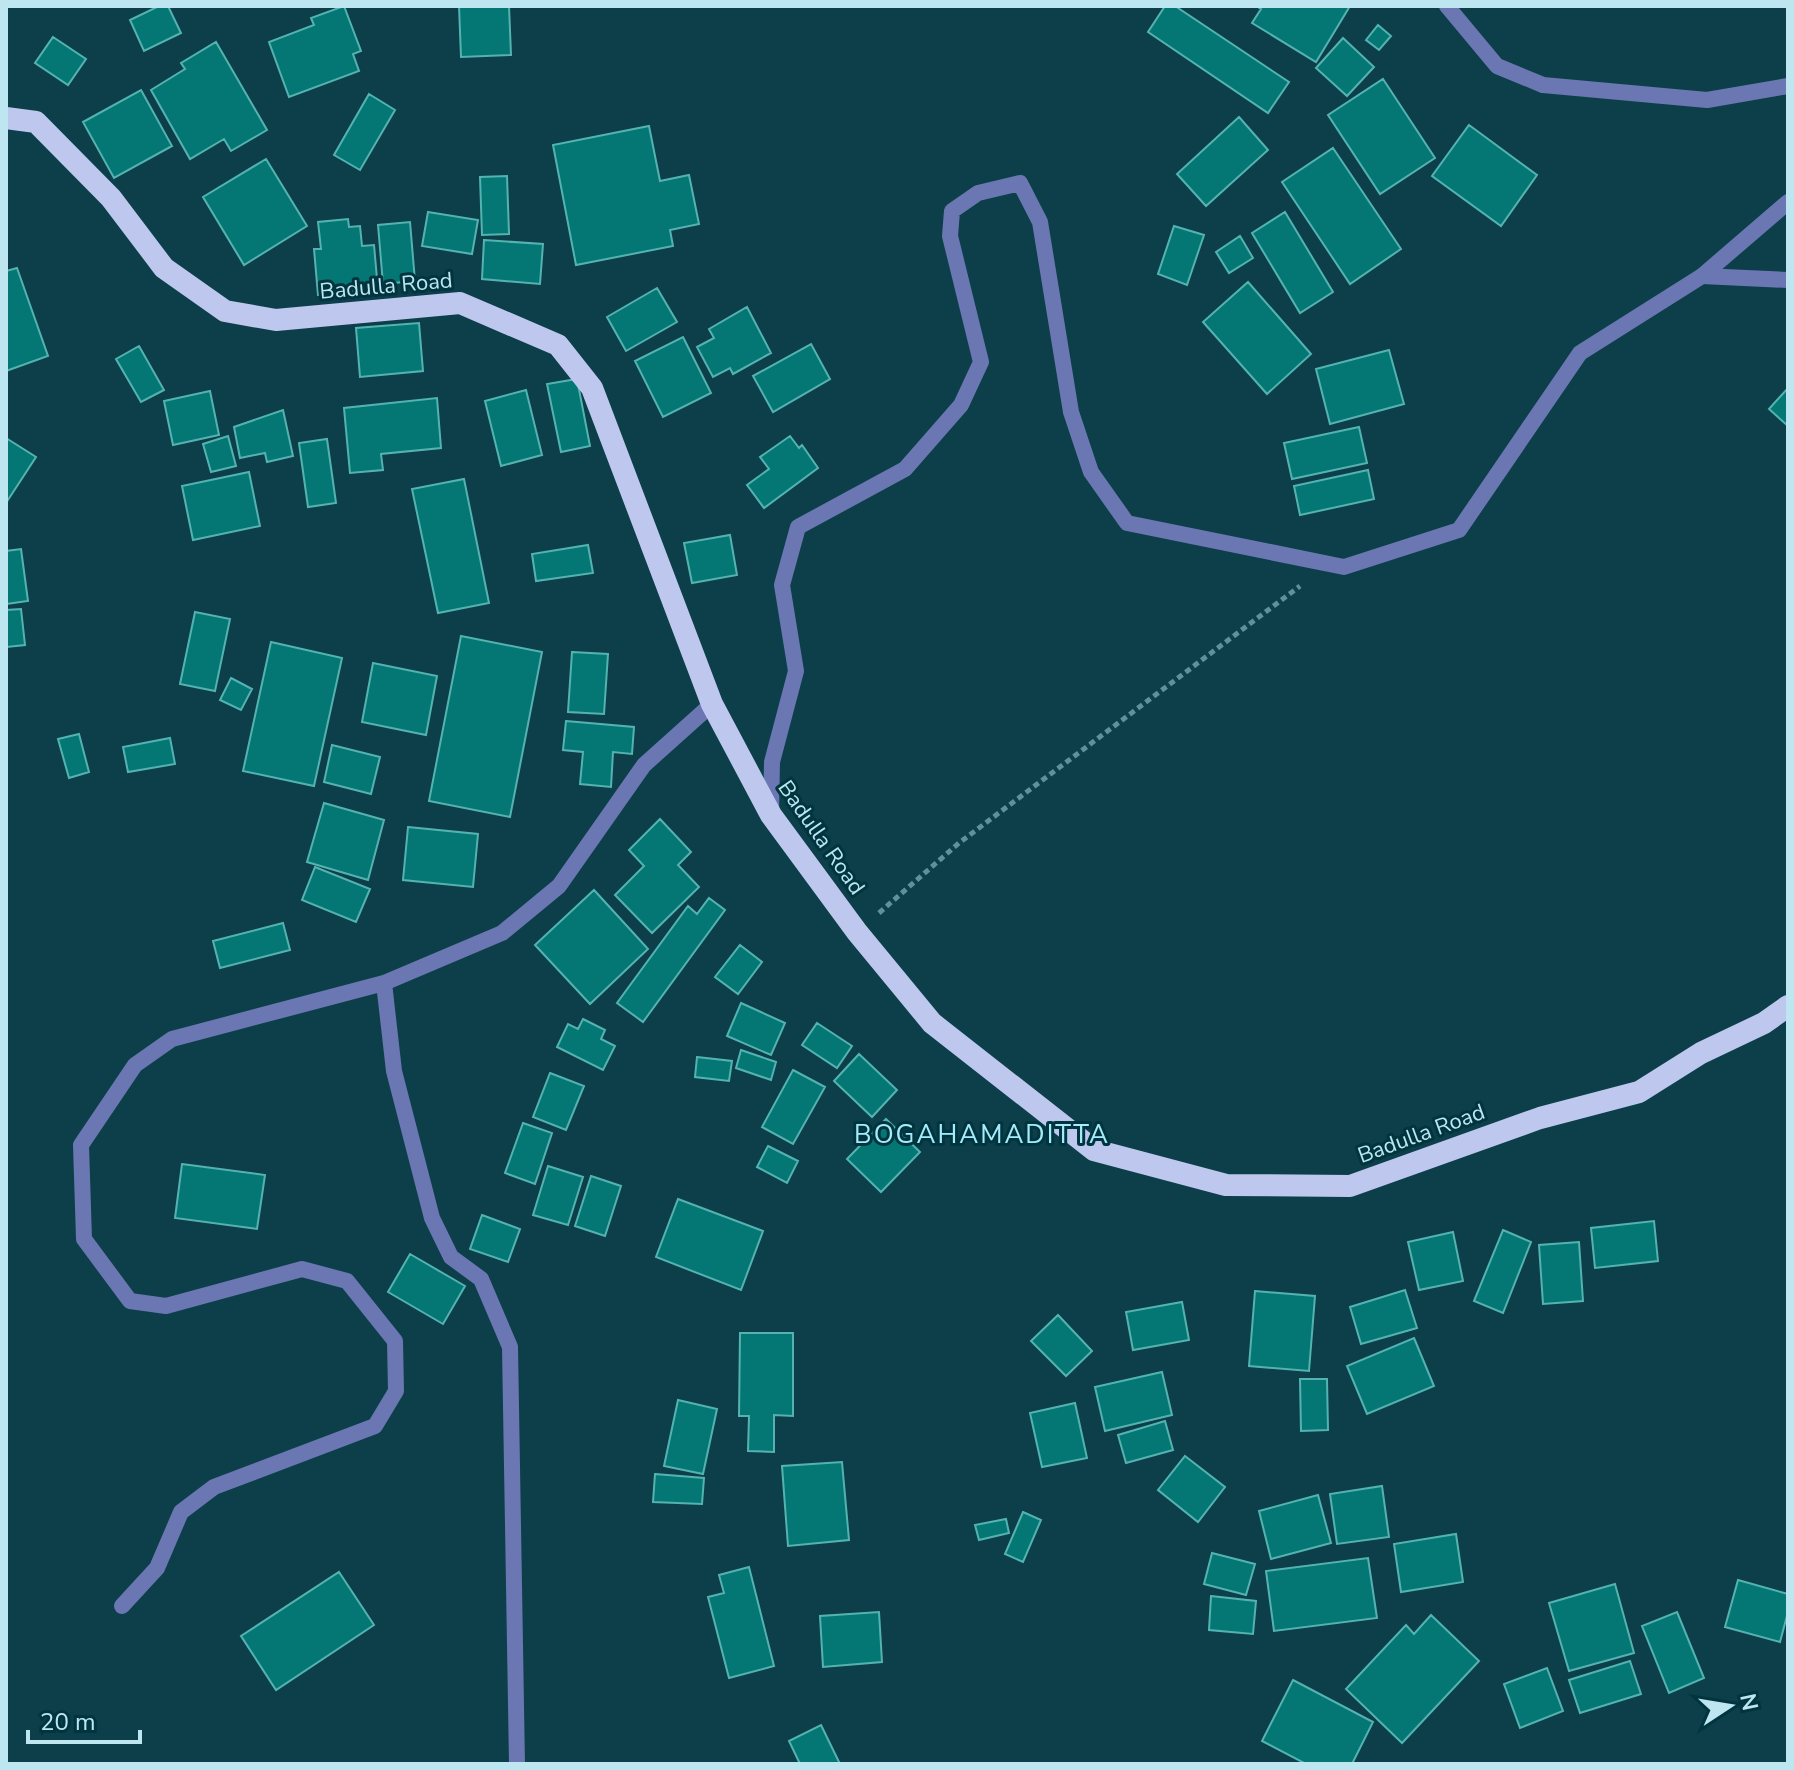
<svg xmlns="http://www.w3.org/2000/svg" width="1794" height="1770" viewBox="0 0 1794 1770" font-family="'Nunito Sans',sans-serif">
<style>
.building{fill:#047775;stroke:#54b3b1;stroke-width:2}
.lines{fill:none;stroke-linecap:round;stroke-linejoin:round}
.path{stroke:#61909a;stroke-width:5;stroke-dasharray:6 4;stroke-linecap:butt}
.service{stroke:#6a77b2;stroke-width:16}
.minor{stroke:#6a77b2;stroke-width:16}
.trunk{stroke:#bec8ef;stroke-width:22}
.labels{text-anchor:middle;stroke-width:6;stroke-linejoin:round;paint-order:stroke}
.street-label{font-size:22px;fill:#bde6f0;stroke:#00353f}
.quarter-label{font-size:26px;letter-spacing:2px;fill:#a6ebfb;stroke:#00353f}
</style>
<rect width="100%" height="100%" fill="#0c3f49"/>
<path class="building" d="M159,6H168L181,33L144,51L130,20Z
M344,6L361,51L353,54L359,71L289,97L269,42L314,25L311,18Z
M459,6H509L511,55L461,57Z
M1165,6H1175L1289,82L1268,113L1148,32Z
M1256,6H1350L1316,62L1252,23L1261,9Z
M1378,25L1391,36L1379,50L1366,40Z
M53,37L86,59L68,85L35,63Z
M1343,38L1374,67L1347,96L1316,68Z
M216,42L267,130L231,151L224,139L190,159L151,90L185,69L181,63Z
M1383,79L1435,158L1380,194L1328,115Z
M141,90L172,146L114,178L83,122Z
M369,94L395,110L360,170L334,155Z
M1239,117L1268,150L1206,206L1177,174Z
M1469,125L1537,175L1501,226L1432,176Z
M649,126L660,181L689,175L699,224L670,230L673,246L576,265L553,145Z
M1333,148L1401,249L1350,284L1282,182Z
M266,159L307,226L244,265L203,197Z
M507,176L509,234L482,235L480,177Z
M428,212L478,220L472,254L422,246Z
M1285,212L1333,292L1300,313L1252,233Z
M348,219L349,227L360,226L362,246L374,245L378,290L318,295L314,249H321L318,222Z
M410,222L415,281L383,284L378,225Z
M1174,226L1204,235L1187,285L1158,274Z
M1240,236L1253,258L1229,273L1216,252Z
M484,240L543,244L540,284L482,279Z
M17,268L48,356L6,371V271Z
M1248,282L1311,354L1267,394L1203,322Z
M657,288L677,322L626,351L607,317Z
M747,307L771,353L733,374L730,368L713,377L697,347L714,338L709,329Z
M419,323L423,371L360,377L356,328Z
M683,337L711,393L663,417L635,361Z
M811,344L830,379L773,412L753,376Z
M139,346L164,390L141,402L116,359Z
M1389,350L1404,404L1330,424L1316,369Z
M577,379L590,446L561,452L547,384Z
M1788,388V426L1769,409Z
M526,390L542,455L501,466L485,401Z
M210,391L219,435L173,445L164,401Z
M437,398L441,448L381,454L383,470L350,473L344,408Z
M283,410L293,456L267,462L265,453L240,458L234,427Z
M1359,427L1367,463L1292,479L1284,443Z
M228,436L236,466L211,472L203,444Z
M790,436L799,448L802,445L818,468L764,508L747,485L769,469L760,457Z
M6,438L36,457L6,503Z
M327,439L336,503L308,507L299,443Z
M1368,470L1374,499L1300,515L1294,486Z
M249,472L260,526L193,540L182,486Z
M464,479L489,603L438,613L412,489Z
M730,535L737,575L692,583L684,543Z
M588,545L593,573L536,581L532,554Z
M21,549L28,601L6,604V551Z
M21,609L25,645L7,647L6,610Z
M195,612L230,619L215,691L180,684Z
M461,636L542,652L510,817L429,801Z
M271,642L342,658L314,786L243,771Z
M572,652L608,654L604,714L568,712Z
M373,663L437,676L426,735L362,722Z
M231,678L252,689L241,710L220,700Z
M566,721L634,727L632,754L613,752L611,787L580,784L583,752L563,750Z
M79,734L89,772L69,778L58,739Z
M170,738L175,764L128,772L123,747Z
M332,745L380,757L371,794L324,782Z
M324,803L384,820L368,880L307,862Z
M660,819L691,852L678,865L699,887L652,933L615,895L644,866L629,850Z
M408,827L478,834L473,887L403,880Z
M315,867L370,889L356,922L302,900Z
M594,890L648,949L590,1004L535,945Z
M709,898L725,910L643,1022L617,1003L688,906L697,914Z
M283,923L290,950L220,968L213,941Z
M740,945L762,962L738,994L715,977Z
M741,1003L785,1023L771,1055L727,1036Z
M583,1019L605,1030L601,1039L615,1046L603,1070L557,1047L568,1024L578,1029Z
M817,1023L852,1046L837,1068L802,1045Z
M741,1050L776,1062L771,1080L736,1068Z
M859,1054L897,1090L872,1117L834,1081Z
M697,1057L732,1061L729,1081L695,1077Z
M793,1070L825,1087L793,1144L762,1127Z
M550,1073L584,1086L566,1130L533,1117Z
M886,1119L920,1152L881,1192L847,1159Z
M523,1123L552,1133L535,1184L505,1173Z
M768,1146L798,1161L787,1183L757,1167Z
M182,1164L265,1175L257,1229L175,1218Z
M548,1166L583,1177L568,1225L533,1215Z
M591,1176L621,1186L605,1236L575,1226Z
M678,1199L763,1231L741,1290L656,1257Z
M482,1215L520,1229L508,1262L470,1249Z
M1654,1221L1658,1261L1595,1268L1591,1228Z
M1503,1230L1531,1242L1503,1313L1474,1301Z
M1453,1232L1463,1281L1419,1290L1408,1242Z
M1579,1242L1583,1301L1543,1304L1539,1245Z
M410,1254L465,1286L443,1324L388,1292Z
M1405,1290L1417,1328L1361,1344L1350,1307Z
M1255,1291L1315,1296L1309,1371L1249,1366Z
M1182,1302L1189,1340L1133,1350L1126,1312Z
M1058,1315L1092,1351L1066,1376L1031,1341Z
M740,1333H793V1416L774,1415V1452L748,1451L749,1416H739Z
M1414,1338L1434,1386L1367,1414L1347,1366Z
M1162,1372L1172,1415L1105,1431L1095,1387Z
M1300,1379H1327L1328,1430L1301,1431Z
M678,1400L717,1409L703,1474L664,1466Z
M1075,1403L1087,1458L1042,1467L1030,1413Z
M1165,1421L1173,1450L1126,1463L1118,1435Z
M1185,1456L1225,1487L1198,1522L1158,1490Z
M842,1462L849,1540L788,1546L782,1466Z
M655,1474L704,1478L702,1504L653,1502Z
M1382,1486L1389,1537L1337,1544L1330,1494Z
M1318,1495L1331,1543L1271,1559L1259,1511Z
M1023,1512L1041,1520L1023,1562L1005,1554Z
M1006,1519L1009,1533L979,1540L975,1525Z
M1456,1534L1463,1582L1401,1592L1394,1544Z
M1212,1553L1255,1564L1246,1595L1204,1584Z
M1368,1558L1377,1618L1274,1631L1266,1571Z
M749,1567L774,1666L729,1678L708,1597L724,1593L719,1575Z
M339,1572L374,1625L276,1690L241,1636Z
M1738,1580L1788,1594V1612L1780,1642L1725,1627Z
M1615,1584L1634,1653L1569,1671L1549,1603Z
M1211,1596L1256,1601L1253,1634L1209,1630Z
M879,1612L882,1662L823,1667L820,1616Z
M1677,1612L1704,1678L1669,1693L1642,1626Z
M1431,1615L1479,1661L1402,1743L1346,1689L1406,1625L1414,1634Z
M1630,1661L1641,1694L1580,1713L1569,1680Z
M1547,1668L1563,1711L1520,1728L1504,1684Z
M1293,1680L1373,1722L1352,1764H1306L1262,1741Z
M821,1725L840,1764H800L789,1741Z"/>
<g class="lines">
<path class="path" d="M879,913L959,843L1300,586"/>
<path class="service" d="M1447,6L1497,66L1543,85L1707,100L1788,86
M1702,276L1788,280"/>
<path class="minor" d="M771,813L772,762L796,671L782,585L798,527L905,469L961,405L981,362L950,236L952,211L978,193L1020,183L1040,222L1071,412L1091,472L1127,523L1344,567L1459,530L1580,353L1702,276L1788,202
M384,983L394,1071L432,1218L451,1257L481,1279L510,1347L517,1764
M122,1606L157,1568L181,1512L214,1487L375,1426L396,1391L395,1341L347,1281L302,1269L166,1306L130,1301L84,1239L81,1145L135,1065L172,1039L384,983L502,933L559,886L644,765L712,704"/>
<path class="trunk" d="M6,118L36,122L111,198L164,268L225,311L276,320L460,303L558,345L592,388L712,704L771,815L857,932L932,1023L1094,1150L1226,1185L1350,1186L1540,1118L1639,1092L1701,1053L1764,1023L1788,1006"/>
</g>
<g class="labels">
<g class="street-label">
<text transform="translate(386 285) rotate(-5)" y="8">Badulla Road</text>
<text transform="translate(822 837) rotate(55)" y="8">Badulla Road</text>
<text transform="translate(1421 1133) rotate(-20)" y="8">Badulla Road</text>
</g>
<g class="quarter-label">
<text x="982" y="1143">BOGAHAMADITTA</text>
</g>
</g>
<rect width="1794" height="1770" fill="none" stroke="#bde6f0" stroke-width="16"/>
<g transform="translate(1730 1706) rotate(78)" stroke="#00353f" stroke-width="6" paint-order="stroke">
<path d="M0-6L14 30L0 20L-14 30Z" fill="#bde6f0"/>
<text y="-12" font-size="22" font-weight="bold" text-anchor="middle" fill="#bde6f0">N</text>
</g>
<path d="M28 1730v12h112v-12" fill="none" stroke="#bde6f0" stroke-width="4"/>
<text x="40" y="1730" font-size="24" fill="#bde6f0" stroke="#00353f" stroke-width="6" paint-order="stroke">20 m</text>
</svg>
